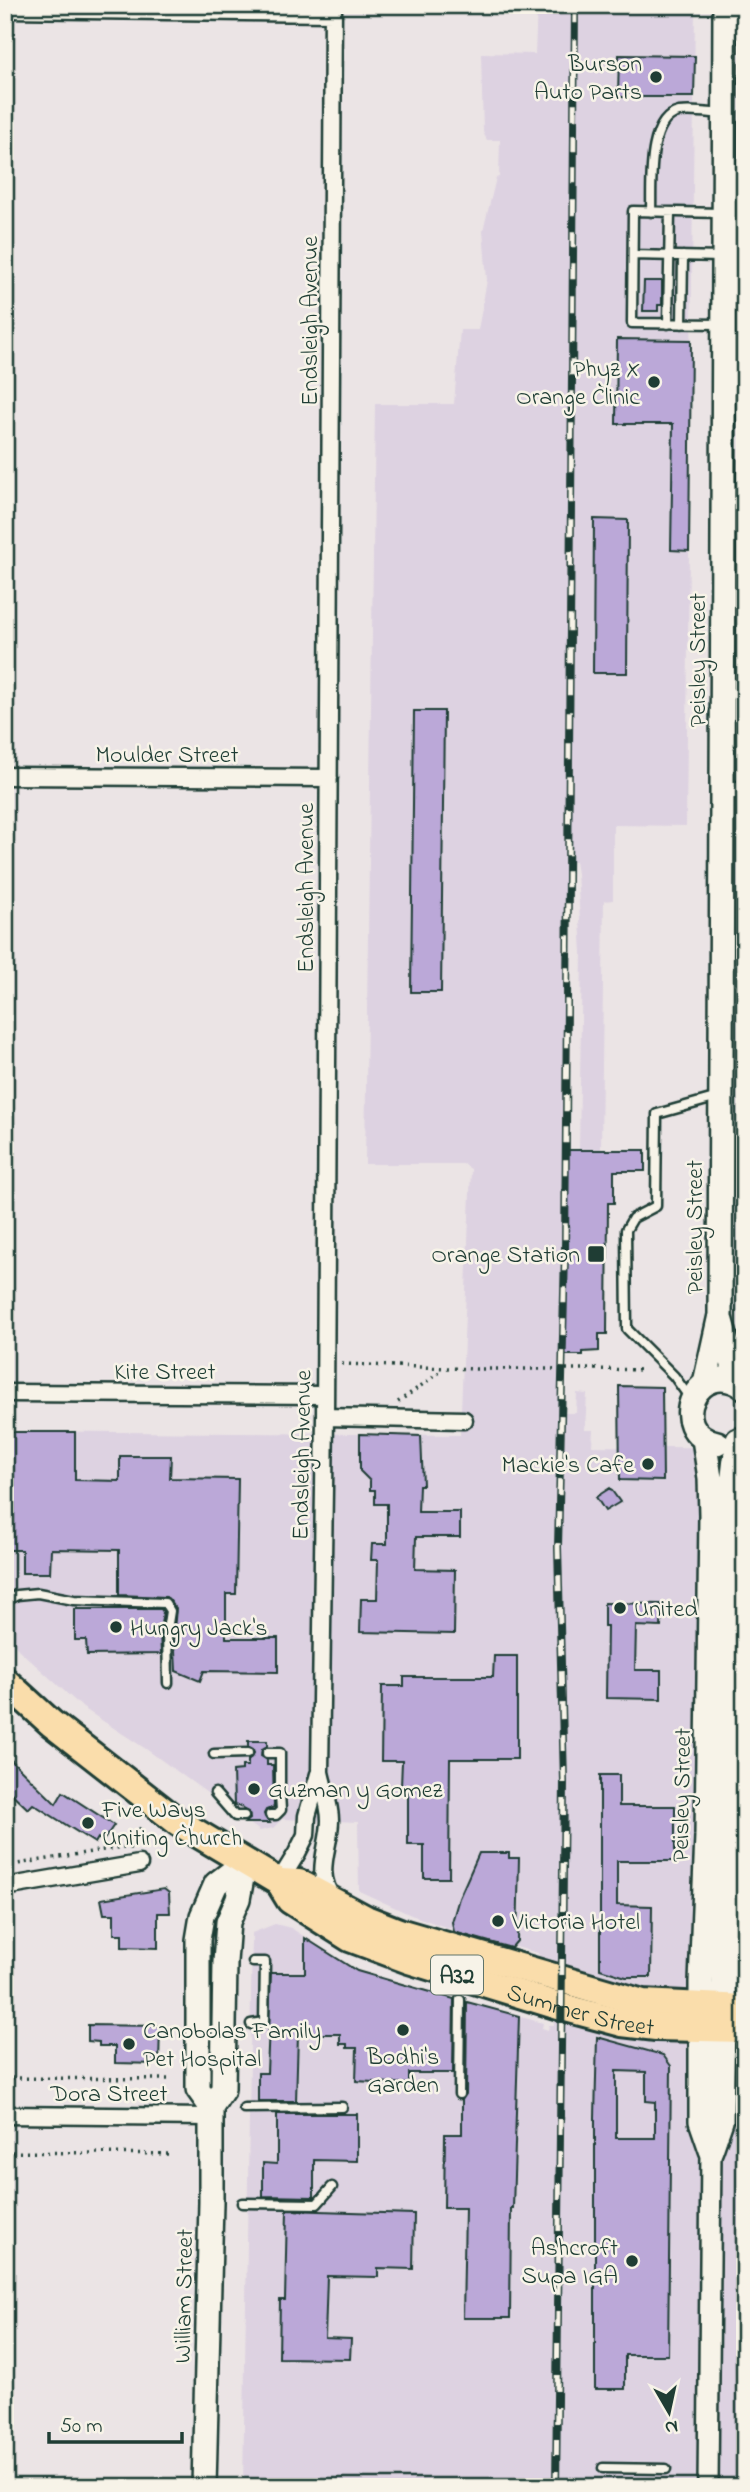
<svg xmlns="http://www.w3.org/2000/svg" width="750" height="2492" viewBox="0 0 750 2492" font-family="'Indie Flower',sans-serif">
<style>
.built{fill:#ddd2e1}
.building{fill:#bba8d8;stroke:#1f3d34;stroke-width:2;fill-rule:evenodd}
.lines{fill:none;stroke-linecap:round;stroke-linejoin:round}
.service-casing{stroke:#1f3d34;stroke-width:13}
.minor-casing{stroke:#1f3d34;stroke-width:21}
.tertiary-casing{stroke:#1f3d34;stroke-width:24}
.secondary-casing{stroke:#1f3d34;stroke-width:28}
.trunk-casing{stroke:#1f3d34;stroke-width:32}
.path{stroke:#1f3d34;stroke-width:3.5;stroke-dasharray:2 5;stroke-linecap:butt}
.service{stroke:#f7f3e8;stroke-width:8}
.minor{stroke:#f7f3e8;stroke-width:16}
.tertiary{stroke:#f7f3e8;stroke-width:19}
.secondary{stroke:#f7f3e8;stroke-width:23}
.trunk{stroke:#faddab;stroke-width:26}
.rail-casing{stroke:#1f3d34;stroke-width:8}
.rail{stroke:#f7f3e8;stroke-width:5;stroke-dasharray:16;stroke-linecap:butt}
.path-bridge{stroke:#1f3d34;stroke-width:3.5;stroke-dasharray:2 5;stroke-linecap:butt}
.poi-dot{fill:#1f3d34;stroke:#f7f3e8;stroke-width:2.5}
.labels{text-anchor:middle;stroke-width:5;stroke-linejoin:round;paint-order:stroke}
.shield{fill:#f7f3e8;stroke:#60746a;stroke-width:2}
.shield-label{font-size:23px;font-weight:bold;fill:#1f3d34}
.poi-label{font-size:24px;fill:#1f3d34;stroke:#f7f3e8;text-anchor:start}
.street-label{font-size:24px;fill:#1f3d34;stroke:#f7f3e8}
</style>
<rect width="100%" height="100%" fill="#ebe4e5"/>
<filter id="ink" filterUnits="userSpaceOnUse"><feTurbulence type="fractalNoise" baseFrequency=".0143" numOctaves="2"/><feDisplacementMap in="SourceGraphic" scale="14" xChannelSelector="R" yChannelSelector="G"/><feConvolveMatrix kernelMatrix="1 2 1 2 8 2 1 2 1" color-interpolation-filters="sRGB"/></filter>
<g filter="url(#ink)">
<path class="built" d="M537,5H695L686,826L613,825V900L604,901L601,1150H579L582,952L577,874L575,862H569L563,1413H576L577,1393L587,1394L585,1430H593L592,1446L745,1448V2487H243L252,1933L275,1924L291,1928L357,1971L543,2023L542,2028L548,2030L549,2025H554V1986L538,1953L454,1930L411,1915L359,1891L358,1822L282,1819L273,1828L260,1831L146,1749L83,1708L19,1650L5,1634V1431L460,1435L471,1169L463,1164H365L375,404H454L460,330H478L487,280L483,231L496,178L499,177L500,140H487L483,132L481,53L535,54Z"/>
<path class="building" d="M619,55L695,56L694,97H618Z
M644,281H662V305H658V311H643Z
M617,339L691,340L689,551L671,550L673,424H616Z
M594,519L628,520L627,673H593Z
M414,711H444L441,992H411Z
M567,1150H645V1171H614V1203H608L607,1334H599V1351L583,1352V1355H565Z
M619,1386L662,1387L663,1481L620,1480Z
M5,1432H75V1480L120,1481V1456H171L170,1478L238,1479L236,1594H226V1638H278V1672L204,1671L200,1681L176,1671L174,1630L176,1608L166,1597L119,1595V1550L51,1549L50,1573H22V1550H5Z
M360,1434L421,1436L423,1485H419L418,1512H460V1537H416L415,1569L455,1570L454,1634L360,1632L361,1599H377L378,1560H371L372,1544H387V1504H375V1490H370V1481L360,1471Z
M610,1488L620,1502L605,1511L596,1497Z
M604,1603L662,1604L661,1627L636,1626L635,1670H661V1699L606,1698L607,1626H604Z
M75,1609H161L163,1612L160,1630L161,1654L87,1655L86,1640H75Z
M494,1656H517V1759H450L449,1878H424V1845H408V1787H401L402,1761H381L382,1686H404V1677H493Z
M248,1741H267V1746L262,1749L261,1756L267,1760V1765H273L274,1807L266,1810L264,1814L270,1823H245L250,1819L249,1812L243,1809L242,1807L234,1805L233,1771L242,1770V1766H248V1760L254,1753L253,1749L248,1746Z
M5,1754L56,1804L63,1792L114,1825L103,1841L98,1838L95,1843L33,1804L28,1809L5,1787Z
M600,1775H619V1806H675V1861H617V1905L652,1906L651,1977H626L600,1969Z
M479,1853H509V1858H519L517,1941L511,1948L454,1932L452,1922L459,1898Z
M164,1889L169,1893L170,1913H158V1948L122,1947V1934H114V1914H104L101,1899Z
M305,1938L357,1971L454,1999L453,2073H409V2084L356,2081L357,2048H347V2044H340V2034H298L296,2101H258V2073H267L271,1973H305Z
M467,2002L519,2016L513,2208H511L510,2318H463L465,2208H444L445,2134H462V2100L466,2094Z
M88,2025L160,2026L159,2064L115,2063V2046H99V2042L88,2041Z
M597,2037L663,2055L671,2066L668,2355H625V2389H595V2117ZM616,2071L646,2072V2101L655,2102V2138H616Z
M277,2114H357V2161L314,2160V2197L263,2196V2163L277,2164Z
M287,2210L414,2214L413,2269L378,2268V2277L327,2276L325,2338L351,2339L350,2359L279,2358L280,2300H285Z"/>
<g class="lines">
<defs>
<path id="service" d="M651,212C652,187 646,119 679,112C692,110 710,113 723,114
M633,255L721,257
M727,275H745
M668,324L670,212
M682,324L683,256
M721,324L632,323L633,211L721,213
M689,1397L674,1376L627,1329L626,1230L633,1218L656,1206L657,1114L718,1097
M8,1600L17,1595L38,1593L74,1600L165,1603L170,1611L167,1630L168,1683
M267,1753H280V1784
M214,1754L248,1753
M215,1793L235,1816H244
M270,1815H276L281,1810L280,1794
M251,2024L264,2022L265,1962H253
M459,2094L460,2000
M244,2108L342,2107
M242,2203L317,2204L332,2187
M603,2468L666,2469"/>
<path id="minor" d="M5,9L333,13
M725,18L745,19
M5,776L329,778
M723,790H745
M5,1393L325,1395
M325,1417L464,1420
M279,1882L297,1853L306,1835L307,1816L319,1774
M5,1887L139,1864
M333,1899C313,1872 330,1848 330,1820C330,1805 323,1787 320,1772L325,1417L333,5
M5,2115L211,2117"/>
<path id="tertiary" d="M708,2487L711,2150"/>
<path id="secondary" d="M721,1321L738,1383
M705,1383L720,1315L725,5
M704,1439L710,1478L711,1515L707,1836L701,1982V2121L711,2150
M717,1443C663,1432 698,1353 745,1388
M211,2107L198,2089V1940L202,1916L216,1884L245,1862
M711,2150L721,2121C723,1995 728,1869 729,1743C730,1643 721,1538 738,1440
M204,2487L211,2202V2107L223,2089L225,1962L228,1922L238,1899L245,1862"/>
<g id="trunk">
<path d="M5,1681L51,1723L178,1822L279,1882L299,1883L366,1919L399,1932L643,2003L745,2008"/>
<path id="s1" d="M279,1882L290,1900L350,1938L409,1960L562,2007L622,2023L656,2027L745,2029"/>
</g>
</defs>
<use href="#service" class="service-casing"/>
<use href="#minor" class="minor-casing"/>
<use href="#tertiary" class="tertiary-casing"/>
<use href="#secondary" class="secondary-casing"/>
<use href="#trunk" class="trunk-casing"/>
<path class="path" d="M342,1364L475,1369
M595,1369L644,1370
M398,1402L443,1370
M128,1847L141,1827
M5,1866L122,1847L131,1848
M5,2078L172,2079
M5,2152L172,2154"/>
<use href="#service" class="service"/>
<use href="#minor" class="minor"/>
<use href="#tertiary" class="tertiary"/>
<use href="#secondary" class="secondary"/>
<use href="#trunk" class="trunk"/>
<defs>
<path id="rail" d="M556,2487L564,1782L558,1547L565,1252L575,5"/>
</defs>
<use href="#rail" class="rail-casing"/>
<use href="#rail" class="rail"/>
<path class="path-bridge" d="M475,1369H595"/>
</g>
</g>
<g class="poi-dot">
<circle cx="656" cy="77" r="7"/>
<circle cx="654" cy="382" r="7"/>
<rect x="587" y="1245" width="18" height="18" rx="3.5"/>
<circle cx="648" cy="1464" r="7"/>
<circle cx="620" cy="1608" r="7"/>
<circle cx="116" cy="1627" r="7"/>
<circle cx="254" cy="1789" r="7"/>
<circle cx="88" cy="1823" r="7"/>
<circle cx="498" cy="1921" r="7"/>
<circle cx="403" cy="2030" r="7"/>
<circle cx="129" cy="2044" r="7"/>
<circle cx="632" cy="2261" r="7"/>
</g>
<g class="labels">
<rect class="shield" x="431" y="1955.5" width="52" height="39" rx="5"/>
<g class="shield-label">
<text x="457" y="1983">A32</text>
</g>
<g class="poi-label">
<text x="642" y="71" text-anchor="end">Burson<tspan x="642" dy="28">Auto Parts</tspan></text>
<text x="640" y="376" text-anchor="end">Phyz X<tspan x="640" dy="28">Orange Clinic</tspan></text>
<text x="580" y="1262" text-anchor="end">Orange Station</text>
<text x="634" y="1472" text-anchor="end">Mackie's Cafe</text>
<text x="634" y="1616">United</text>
<text x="130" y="1635">Hungry Jack's</text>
<text x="268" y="1797">Guzman y Gomez</text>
<text x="102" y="1817">Five Ways<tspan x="102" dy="28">Uniting Church</tspan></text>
<text x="512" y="1929">Victoria Hotel</text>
<text x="143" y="2038">Canobolas Family<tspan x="143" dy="28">Pet Hospital</tspan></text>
<text x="403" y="2064" text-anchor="middle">Bodhi's<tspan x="403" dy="28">Garden</tspan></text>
<text x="618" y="2255" text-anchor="end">Ashcroft<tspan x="618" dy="28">Supa IGA</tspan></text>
</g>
<g class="street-label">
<text transform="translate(309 321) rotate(-90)" y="8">Endsleigh Avenue</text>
<text transform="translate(697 660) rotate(-90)" y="8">Peisley Street</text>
<text x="167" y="762">Moulder Street</text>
<text transform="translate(305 888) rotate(-90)" y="8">Endsleigh Avenue</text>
<text transform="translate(694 1227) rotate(-90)" y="8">Peisley Street</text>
<text x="165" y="1379">Kite Street</text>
<text transform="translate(301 1455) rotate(-89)" y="8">Endsleigh Avenue</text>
<text transform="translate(681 1795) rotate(-89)" y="8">Peisley Street</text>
<text dy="8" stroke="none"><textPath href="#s1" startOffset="334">Summer Street</textPath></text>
<text x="109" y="2101">Dora Street</text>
<text transform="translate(183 2296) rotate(-89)" y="8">William Street</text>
</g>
</g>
<rect width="750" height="2492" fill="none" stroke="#f7f3e8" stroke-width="28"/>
<rect x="14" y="14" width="722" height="2464" fill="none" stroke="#1f3d34" stroke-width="2.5" filter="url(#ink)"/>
<g transform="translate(669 2412) rotate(171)" stroke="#f7f3e8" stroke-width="5" paint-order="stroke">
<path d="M0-5L12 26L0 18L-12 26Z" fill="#1f3d34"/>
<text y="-10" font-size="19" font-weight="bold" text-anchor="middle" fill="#1f3d34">N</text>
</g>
<path d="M49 2432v10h133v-10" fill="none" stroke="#1f3d34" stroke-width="3.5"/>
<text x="60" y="2432" font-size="21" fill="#1f3d34" stroke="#f7f3e8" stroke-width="5" paint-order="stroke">50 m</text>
</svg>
